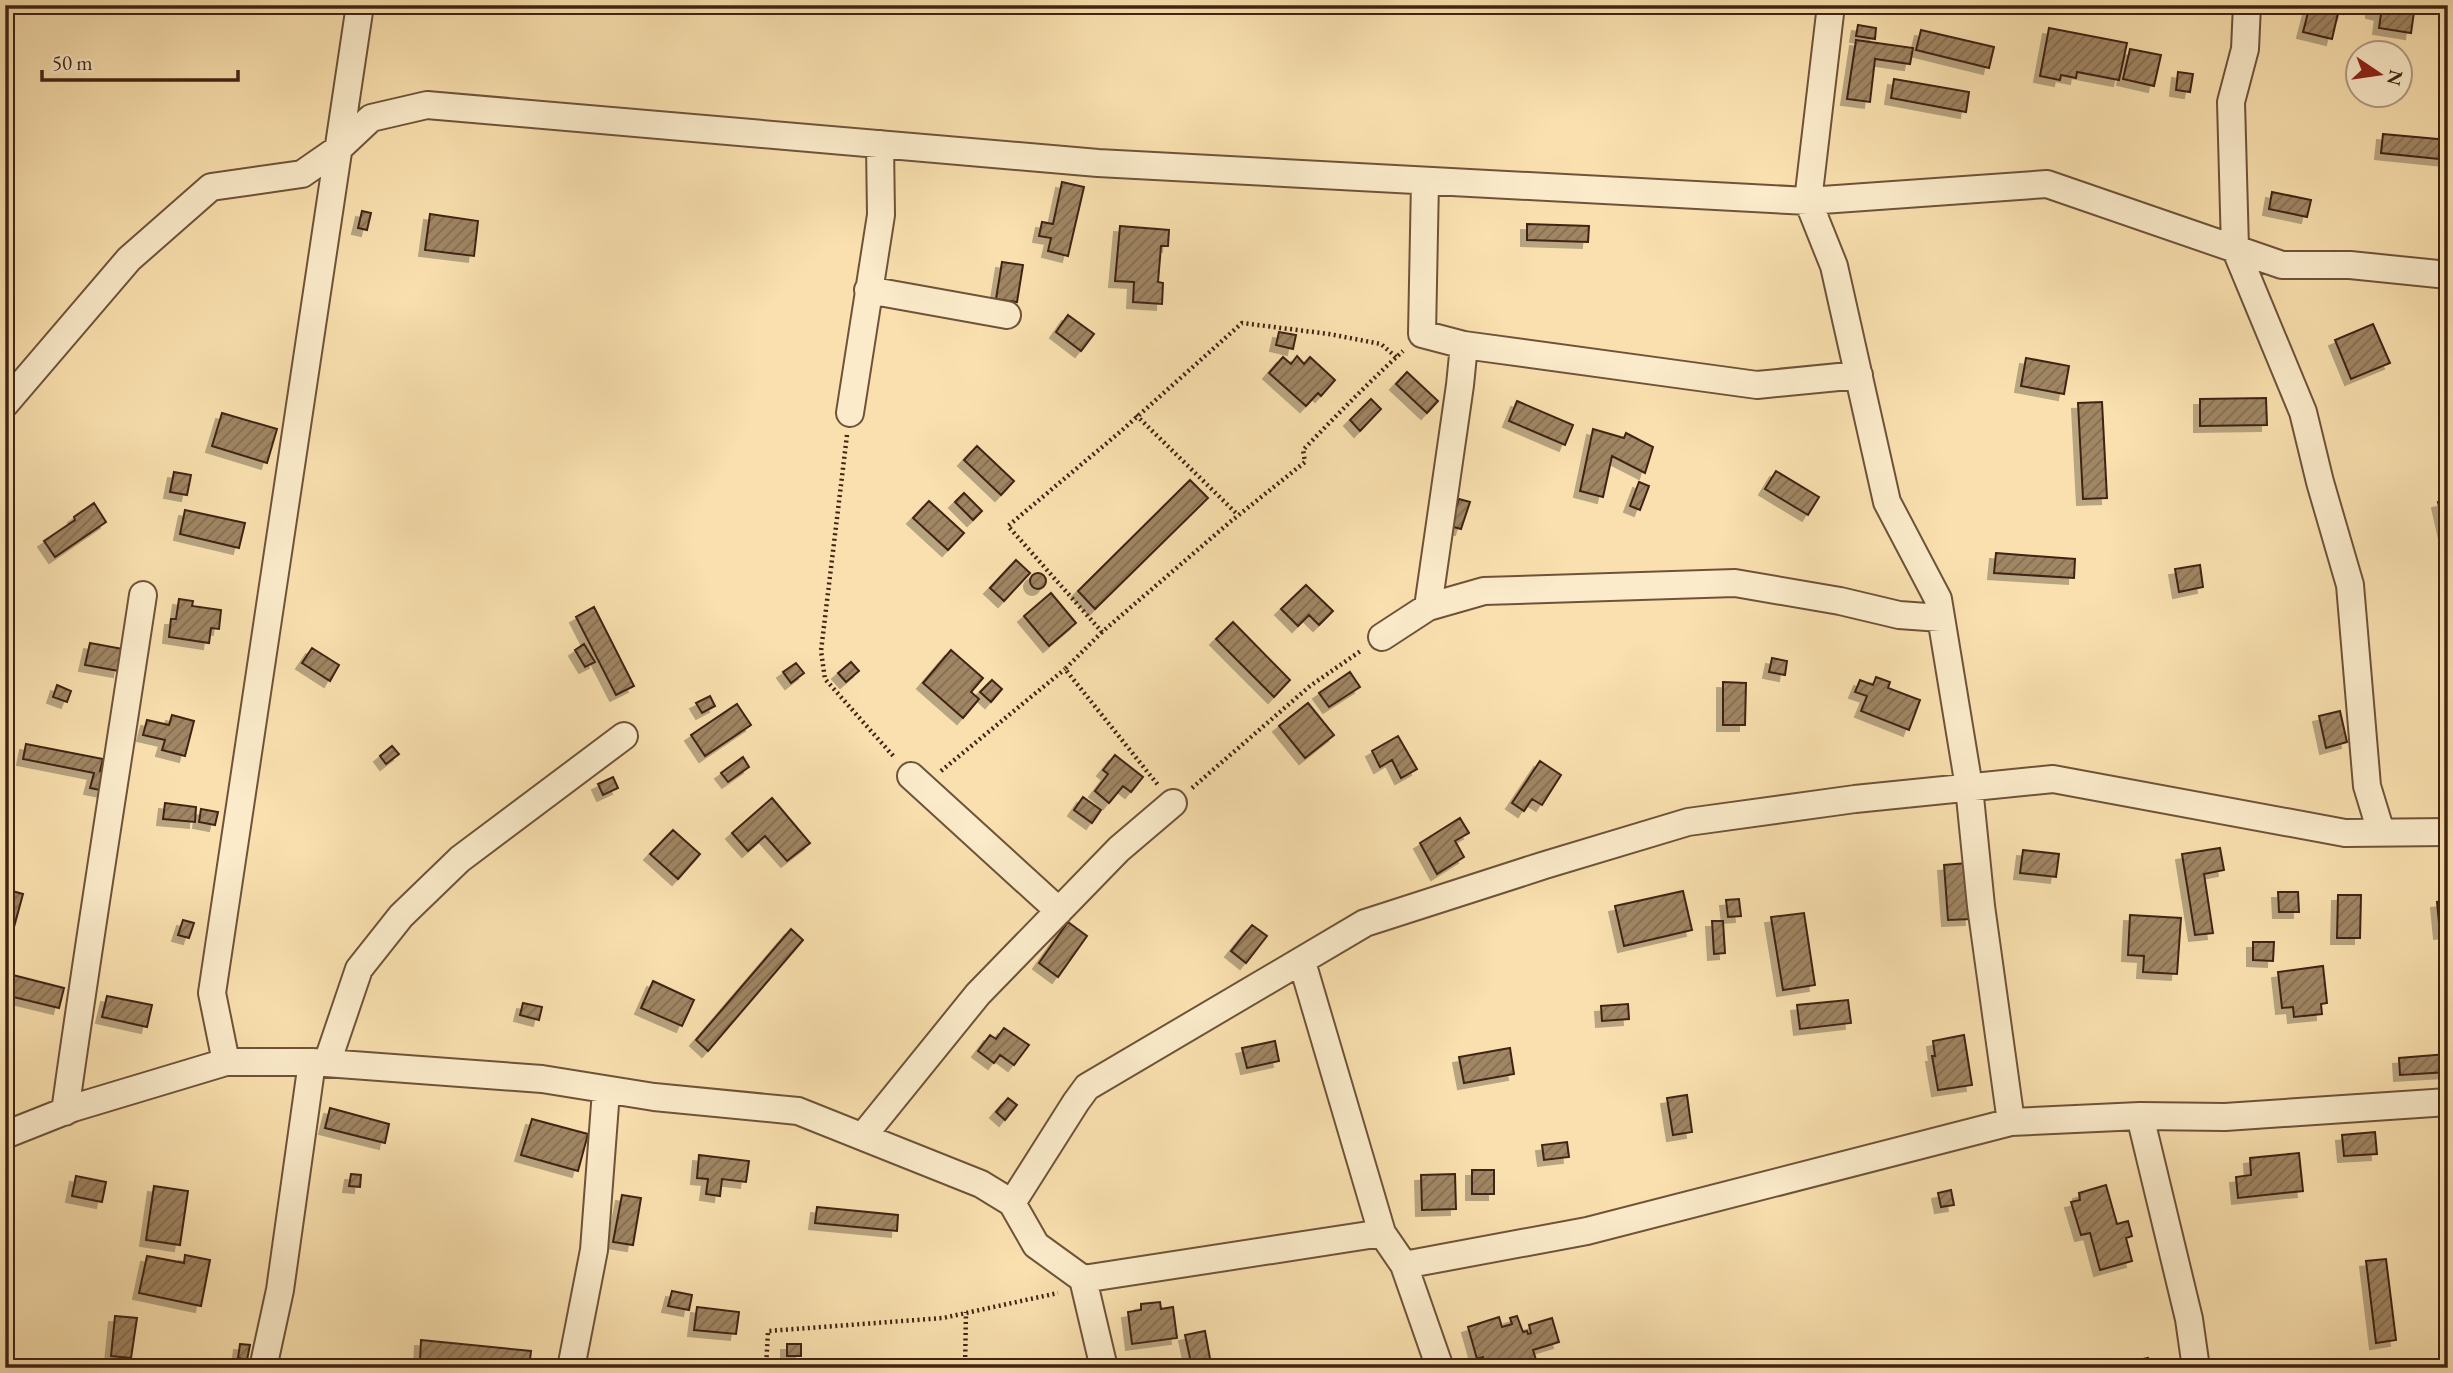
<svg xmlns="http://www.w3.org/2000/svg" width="2453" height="1373" viewBox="0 0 2453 1373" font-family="'EB Garamond',serif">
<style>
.building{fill:url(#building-hatch);stroke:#402413;stroke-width:2;filter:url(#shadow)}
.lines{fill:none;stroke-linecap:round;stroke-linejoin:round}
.minor-casing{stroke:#6e533a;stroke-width:30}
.path{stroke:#402413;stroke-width:4.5;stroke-dasharray:2 3.5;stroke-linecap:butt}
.minor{stroke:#fbebca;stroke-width:26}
</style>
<defs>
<pattern id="building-hatch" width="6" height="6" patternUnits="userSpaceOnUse" patternTransform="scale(1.75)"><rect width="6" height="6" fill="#a08664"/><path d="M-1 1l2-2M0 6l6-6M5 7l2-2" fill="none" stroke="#846d51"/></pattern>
<filter id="shadow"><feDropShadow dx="-6" dy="6" stdDeviation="0" flood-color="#0004"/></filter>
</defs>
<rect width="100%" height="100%" fill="#f9e0ae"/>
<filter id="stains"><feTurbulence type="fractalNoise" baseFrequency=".00286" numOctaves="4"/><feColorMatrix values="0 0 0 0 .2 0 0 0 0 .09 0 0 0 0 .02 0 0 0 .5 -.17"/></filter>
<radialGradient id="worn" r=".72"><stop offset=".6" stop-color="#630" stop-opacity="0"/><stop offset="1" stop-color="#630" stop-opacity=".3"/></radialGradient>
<path class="building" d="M2310,5H2345L2343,14L2338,13L2332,39L2303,32Z
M2372,5H2415L2411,33L2379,28L2381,14L2372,12Z
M1858,25L1876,28L1875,39L1856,36Z
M2049,28L2127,43L2119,80L2077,72L2076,78L2061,75L2060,80L2040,76Z
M1921,30L1994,47L1989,68L1916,50Z
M1856,40L1913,48L1910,64L1875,59L1870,102L1847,99Z
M2130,49L2161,55L2154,86L2123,79Z
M2178,72L2193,74L2190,92L2176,90Z
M1894,79L1969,92L1966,112L1891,98Z
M2383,134L2448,140V160L2381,153Z
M1062,182L1084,187L1068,256L1048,251L1051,238L1039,236L1042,222L1053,224Z
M2272,192L2311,200L2307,217L2269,209Z
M362,211L371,213L367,230L358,228Z
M430,214L478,221L474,256L425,250Z
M1527,224L1589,226L1588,242L1527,240Z
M1120,226L1169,230L1168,246H1161L1158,282L1163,283L1162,304L1133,302L1134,282L1115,281Z
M1002,262L1023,265L1017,302L996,299Z
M1068,315L1094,334L1081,351L1056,332Z
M2373,324L2390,363L2351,379L2335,340Z
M1279,332L1296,335L1293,349L1276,345Z
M1297,356L1304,364L1310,357L1335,380L1321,396L1318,393L1306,406L1269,373L1283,357L1291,364Z
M2026,358L2069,366L2064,394L2021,386Z
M1407,372L1438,401L1427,413L1396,384Z
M2266,398L2267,425L2200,426V399Z
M1371,399L1381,409L1360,431L1350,420Z
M1517,401L1573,425L1565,445L1509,421Z
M2102,402L2107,498L2083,499L2078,403Z
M222,413L277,429L267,463L212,446Z
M1593,429L1624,438L1626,433L1653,447L1645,473L1612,456L1603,497L1580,491Z
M977,446L1014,481L1001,495L964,460Z
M1776,471L1819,497L1808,515L1765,489Z
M174,472L191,475L187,495L170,492Z
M1190,480L1208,498L1095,609L1078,591Z
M1639,482L1649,486L1640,510L1630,506Z
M964,493L982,511L973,520L955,502Z
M1459,499L1470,502L1461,529L1450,526Z
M2448,500V533H2445L2438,502Z
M929,501L964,533L948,550L913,518Z
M94,503L106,522L55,557L44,541L75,520L74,517Z
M185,510L245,523L239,548L180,534Z
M1996,553L2075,559L2074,578L1994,573Z
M1016,560L1030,573L1004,601L990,588Z
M2200,565L2203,587L2179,592L2175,569Z
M1030 581a8 8 0 1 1 16 0a8 8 0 1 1-16 0Z
M1306,585L1333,611L1319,625L1309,615L1298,626L1281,609Z
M1051,593L1076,623L1049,646L1024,616Z
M179,599L193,601L192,606L221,610L219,629L211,628L209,643L169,637L171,619H176Z
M594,607L634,686L616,695L576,617Z
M1233,622L1290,680L1274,697L1216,639Z
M90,643L123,649L119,671L85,665Z
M584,644L595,662L585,667L575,650Z
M312,648L339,665L330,681L302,663Z
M951,650L983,678L971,692L979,699L963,718L923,683Z
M1772,658L1787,661L1785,675L1769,672Z
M851,662L859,671L846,682L838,673Z
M796,663L804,673L791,683L783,672Z
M1350,672L1360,687L1329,707L1319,693Z
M1876,677L1890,682L1888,688L1920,700L1909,730L1861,711L1867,696L1855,692L1860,680L1873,685Z
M992,680L1002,689L991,702L980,692Z
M1723,682L1746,683L1745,725H1723Z
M57,685L71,691L67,702L53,697Z
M710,696L715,706L702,713L696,703Z
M1308,703L1334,735L1305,758L1279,726Z
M737,704L751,725L705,756L691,735Z
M2340,711L2347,742L2326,748L2319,716Z
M172,715L194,721L185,756L162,750L165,740L143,735L147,720L169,725Z
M1398,736L1417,769L1401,778L1392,760L1380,767L1372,751Z
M26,744L103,759L100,771L109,773L105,791L90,788L94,773L23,759Z
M392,746L399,754L386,764L380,756Z
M1115,755L1143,777L1131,792L1123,786L1109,803L1095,791L1108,774L1103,770Z
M743,757L749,767L728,782L721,773Z
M1540,761L1561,775L1542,805L1532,799L1524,811L1512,803Z
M613,777L618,788L603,795L598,784Z
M1083,797L1101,810L1092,823L1074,810Z
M772,798L810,843L787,861L765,836L748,851L732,833Z
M165,803L196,807L195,822L163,819Z
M201,809L218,812L215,825L199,822Z
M1460,818L1469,833L1455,841L1464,857L1437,874L1420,843Z
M673,830L700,854L678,879L650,854Z
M2220,848L2224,870L2204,874L2213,933L2195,935L2182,854Z
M2023,850L2059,854L2056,877L2020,873Z
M1967,863L1971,919L1948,920L1944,865Z
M5,889L23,894L14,927L5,925Z
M1683,891L1692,930L1624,946L1615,906Z
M2445,891H2448V932L2440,933L2437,902L2446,901Z
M2278,892H2298L2299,912H2279Z
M2338,895H2361L2360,938H2337Z
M1739,899L1741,916L1728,917L1726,900Z
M1804,913L1815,985L1783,990L1771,917Z
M2130,915L2181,918L2177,974L2143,972L2144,956L2128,955Z
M183,920L194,923L189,938L178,935Z
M1712,921H1723L1725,953L1714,954Z
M1068,922L1087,936L1058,977L1039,963Z
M1252,925L1267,936L1246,963L1231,951Z
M791,929L803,940L708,1051L696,1040Z
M2253,942H2274L2273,961L2253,960Z
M2323,966L2327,1003L2321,1004L2322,1014L2294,1017L2293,1007L2282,1008L2278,972Z
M5,973L64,988L59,1008L5,995Z
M653,981L694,1000L682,1026L641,1008Z
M107,996L152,1005L147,1027L102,1017Z
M1848,1000L1851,1023L1800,1029L1797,1005Z
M523,1003L542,1007L539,1020L520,1015Z
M1628,1004L1629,1019L1602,1021L1601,1006Z
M1004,1028L1029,1045L1014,1065L1000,1055L994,1063L978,1051L990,1035L996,1039Z
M1964,1035L1972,1085L1938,1090L1932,1056H1935L1933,1041Z
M1275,1041L1279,1061L1247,1068L1242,1048Z
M1510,1048L1514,1074L1464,1083L1459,1057Z
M2447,1054L2448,1072L2400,1075L2399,1058Z
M1687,1095L1692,1132L1673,1135L1667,1098Z
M1008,1098L1017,1105L1005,1120L996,1112Z
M330,1108L389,1124L385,1143L325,1128Z
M532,1119L588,1134L578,1171L521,1155Z
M2375,1132L2377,1154L2344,1156L2342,1135Z
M1567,1142L1569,1157L1544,1160L1542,1145Z
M2299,1153L2303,1191L2238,1198L2236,1177L2251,1175L2250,1158Z
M699,1155L749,1161L746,1182L722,1179L720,1196L706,1194L708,1179L697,1178Z
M1472,1170H1494V1194H1472Z
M351,1174L361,1175L360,1187L349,1186Z
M1455,1174L1456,1209L1422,1210L1421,1175Z
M76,1176L106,1182L102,1202L72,1196Z
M2106,1185L2117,1224L2128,1221L2132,1236L2126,1238L2132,1261L2100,1270L2090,1233L2081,1235L2071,1202L2080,1200L2079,1193Z
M154,1186L188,1191L180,1245L146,1240Z
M1951,1190L1954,1205L1941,1207L1938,1193Z
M622,1195L641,1198L633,1245L613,1242Z
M817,1207L898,1215L897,1231L815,1223Z
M185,1255L210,1260L201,1306L139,1293L147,1256L184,1263Z
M2386,1259L2396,1340L2376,1343L2366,1261Z
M672,1291L692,1295L689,1310L668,1306Z
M1160,1302L1161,1309L1173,1307L1177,1338L1132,1344L1128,1312L1141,1310V1304Z
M697,1307L739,1312L736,1334L694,1330Z
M115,1316L137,1318L131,1358L111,1356Z
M1517,1316L1523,1332L1527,1331L1528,1334L1531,1333L1529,1325L1552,1318L1559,1342L1533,1350L1537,1363L1520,1368H1486L1483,1357L1477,1359L1468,1327L1499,1317L1502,1327L1512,1324L1510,1318Z
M1205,1331L1211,1364L1192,1367L1185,1335Z
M421,1340L531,1351L529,1368H495L420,1361Z
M240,1344L250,1345L247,1360L238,1358Z
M787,1344H801V1356H787Z
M2148,1358L2150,1368H2115L2114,1365Z
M2256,1360L2257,1368H2216V1367Z"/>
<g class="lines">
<defs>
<path id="minor" d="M1831,5L1808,201L1834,266L1887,502L1938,599L1969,787L1981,906L2011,1122
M2247,5L2245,49L2231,102L2235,248L2303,412L2320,482L2350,585L2367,786L2381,832
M1425,181L1422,334L1464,345L1460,385L1428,607
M868,290L1007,315
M1464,345L1757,385L1859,375
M5,404L129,259L211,187L302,174L338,149L371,118L427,105L1098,163L1808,201L2047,184L2282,265H2350L2448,275
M850,413L881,215L880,144
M1382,637L1428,607L1484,591L1735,583L1840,601L1899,615L1941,618
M911,776L1059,911
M1302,962L1382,1233L1404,1265L1440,1368
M226,1062L212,993L360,5
M327,1063L359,969L401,916L460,859L624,736
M65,1112C89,939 117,767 143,595
M2140,1116L2189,1319L2196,1368
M5,1135L73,1108L226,1062H312L542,1079L654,1097L798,1111L981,1184L1012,1203L1036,1245L1083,1279L1382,1233
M863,1136L978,994L1119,849L1173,803
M1012,1203L1076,1102L1087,1087L1365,923L1545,865L1688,822L1855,799L2053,779L2345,833L2448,832
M1404,1265L1587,1231L2011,1122L2140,1116L2225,1117L2448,1102
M1083,1279L1104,1368
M263,1368L280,1290L312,1062
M571,1368L594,1250L606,1091"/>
</defs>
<use href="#minor" class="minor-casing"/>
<path class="path" d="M1396,357L1381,344L1329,334L1242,323L1120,432L1008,526L1102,632L1230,522L1305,462L1303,450C1336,416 1368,383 1403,351
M1136,415L1238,515
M847,435L821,651L825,679L895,758
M1102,632L1065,669L1158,785
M941,771L1065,669
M1192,788L1310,686L1362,650
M5,1174L7,1159
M766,1368L768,1331L943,1318L1058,1293
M965,1368L966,1312"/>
<use href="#minor" class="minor"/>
</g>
<rect width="2453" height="1373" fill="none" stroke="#f9e0ae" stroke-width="28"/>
<rect x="7" y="7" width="2439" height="1359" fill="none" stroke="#402413" stroke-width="3.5"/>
<rect x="14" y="14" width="2425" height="1345" fill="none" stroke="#402413" stroke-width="2"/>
<g transform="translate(2379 74) rotate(103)"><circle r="33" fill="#fbebca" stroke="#b09b81" stroke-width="2"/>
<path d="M0-5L12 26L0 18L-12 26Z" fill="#8f2418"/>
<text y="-10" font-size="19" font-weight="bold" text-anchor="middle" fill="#402413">N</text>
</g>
<path d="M42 70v10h196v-10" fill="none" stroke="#402413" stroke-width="3.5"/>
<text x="52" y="70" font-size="21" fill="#402413" stroke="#fbebca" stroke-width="5" paint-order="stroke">50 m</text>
<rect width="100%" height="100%" filter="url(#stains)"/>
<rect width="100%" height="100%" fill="url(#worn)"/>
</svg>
